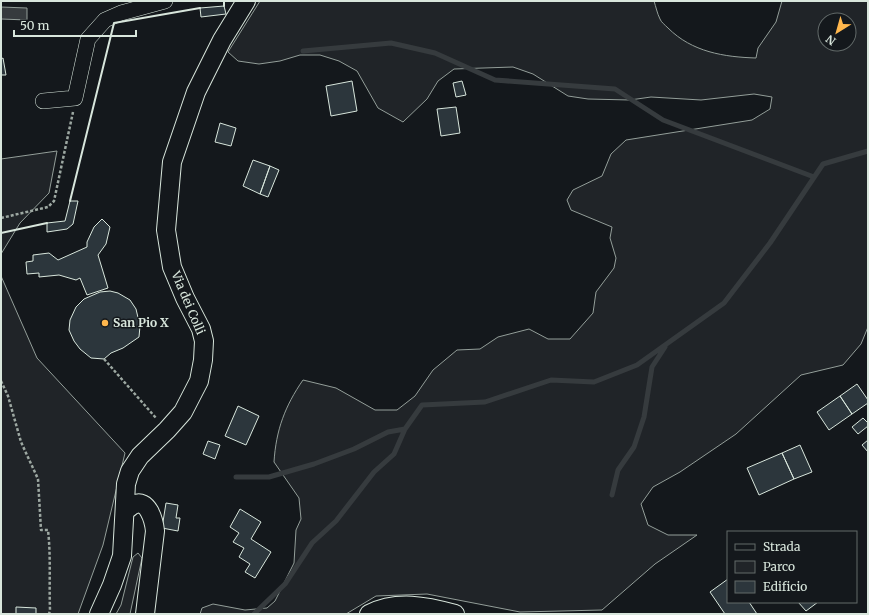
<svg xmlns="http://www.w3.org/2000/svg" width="869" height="615" viewBox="0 0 869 615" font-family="Merriweather,serif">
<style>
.green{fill:#202428;stroke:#939e99;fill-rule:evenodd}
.water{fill:#363b3e;stroke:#939e99}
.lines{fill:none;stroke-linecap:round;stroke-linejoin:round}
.stream{stroke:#363b3e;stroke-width:5}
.building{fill:#2c363c;stroke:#d8e6dc}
.minor-casing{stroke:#d8e6dc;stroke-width:16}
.tertiary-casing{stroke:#d8e6dc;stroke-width:20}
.path{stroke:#9da8a2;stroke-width:2.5;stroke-dasharray:3 2;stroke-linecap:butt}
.minor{stroke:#14181c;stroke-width:15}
.tertiary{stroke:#14181c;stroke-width:18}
.wall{stroke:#d8e6dc;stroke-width:2}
.poi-dot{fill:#ffb74d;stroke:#14181c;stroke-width:1.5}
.labels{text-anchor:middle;stroke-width:3;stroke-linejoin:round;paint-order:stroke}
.street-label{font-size:12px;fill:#d8e6dc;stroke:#14181c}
.poi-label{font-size:12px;font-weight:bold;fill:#d8e6dc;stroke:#14181c;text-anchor:start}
</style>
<rect width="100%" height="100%" fill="#14181c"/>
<path class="green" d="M260,1H654C656,7 657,13 660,19C661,22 665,25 668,28C692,52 724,57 756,58L758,48L776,22L782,1H868V327L861,344L843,365L801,375L736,434L680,472L653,487L641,504L648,525L668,535H697L655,564L602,610L520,612L427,594L376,596L346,614H200L202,608L213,604L245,610L267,608L275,601L294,563L296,530L301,519L299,498L274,462C276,430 285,406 303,380L336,388L375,410H397L415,396L433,370L457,350L480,349L498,337L529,329L548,339H570L593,313L596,292L614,268L616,258L610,238L612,227L571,210L567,200L573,190L602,176L611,154L626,140L752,120L770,109L772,97L754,94L701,100L651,97L630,100L588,99L568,96L533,74L513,67L454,69L438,81L427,99L403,122L378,108L357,71L339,61L320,55H300L280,61L259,64L238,61L228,52ZM825,20H849V44H825Z
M57,151L49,193L20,223L1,254V159Z
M1,276L37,358L125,453L103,545L78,614H1Z
M138,553L142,558L130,614H116L121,605L133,557Z"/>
<path class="water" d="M1,7L27,8V20L1,19Z"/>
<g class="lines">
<path class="stream" d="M303,51L391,43L435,53L495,80L615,89L663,120L814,177
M236,477H269L314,464L354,449L388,432L405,429
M612,495L618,470L634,447L644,417L652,367L665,347
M254,614L285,584L312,543L336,521L374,472L394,454L405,429L422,405L485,402L551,380L594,382L637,365L724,303L770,243L823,164L868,151"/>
</g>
<path class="building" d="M224,6L226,14L201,17L200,8Z
M3,58L6,75H1V59Z
M352,81L357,111L331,116L326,86Z
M462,81L466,95L456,97L453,83Z
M456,107L460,133L441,136L437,109Z
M220,123L236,128L231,146L215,142Z
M253,160L270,166L260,194L243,186Z
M270,166L279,170L268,197L260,194Z
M70,201H78L73,224L67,229L47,232V223L65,221Z
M102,219L110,227L106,244L98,255L108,288L87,295L80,278L76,280L59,275L39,277V273L27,274L26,262L33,261V255L49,253L58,260L87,247V242L94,227Z
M110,291L118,293L130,300L136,309L140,326L139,337L123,348L111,353L104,359L91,358L80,349L74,341L69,330L70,320L76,307L84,299L100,292Z
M857,384L868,400V403L852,414L840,396Z
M840,396L852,414L829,430L817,412Z
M238,406L259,416L246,445L225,436Z
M863,418L868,423V426L858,434L852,427Z
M868,440V452L862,445Z
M208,441L220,445L215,459L203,454Z
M800,445L812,472L794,479L782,453Z
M782,453L794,479L759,495L747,468Z
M166,503L178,505L176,518H180L178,531L162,528Z
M240,509L261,522L251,539L271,552L255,578L245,572L250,564L239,557L244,548L233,542L239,533L230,527Z
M728,579V602H749L757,614H725L710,592Z
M798,602H818L806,611Z
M16,607L36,608V614H16Z"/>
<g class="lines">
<defs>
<path id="minor" d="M43,101L75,98L88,39L105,20L121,13L165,1"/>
<path id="tertiary" d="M125,511C128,509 131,506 133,505C148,497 154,521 155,531L145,614
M99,614L112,585L122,556L126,484L130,471L140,456L167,430L183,412L199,381L203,360L204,341L201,329L185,298L172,267L166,230L172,162L196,92L222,40L246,1
M369,614C397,600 426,606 455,614"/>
</defs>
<use href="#minor" class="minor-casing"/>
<use href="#tertiary" class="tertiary-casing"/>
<path class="path" d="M1,218L48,207L54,201L73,112
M104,359L156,418
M1,381L8,396L21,442L38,479L41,530H48C51,557 49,583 50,610L49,614"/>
<use href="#minor" class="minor"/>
<use href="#tertiary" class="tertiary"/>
<path class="wall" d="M224,6V1
M70,201L114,23L200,8
M1,233L47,223"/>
</g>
<circle class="poi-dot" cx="105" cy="323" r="4"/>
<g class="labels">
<g class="street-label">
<text transform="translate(188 303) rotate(67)" y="4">Via dei Colli</text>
</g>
<g class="poi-label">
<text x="113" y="327">San Pio X</text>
</g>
</g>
<rect width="869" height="615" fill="none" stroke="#d8e6dc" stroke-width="4"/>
<rect x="727" y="531" width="130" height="72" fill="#14181c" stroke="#626a69"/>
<rect x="735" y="544" width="20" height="6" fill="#14181c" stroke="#626a69"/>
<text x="763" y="551" font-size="12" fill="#d8e6dc">Strada</text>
<rect x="735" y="561" width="20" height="12" fill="#202428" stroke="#626a69"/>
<text x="763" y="571" font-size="12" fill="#d8e6dc">Parco</text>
<rect x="735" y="581" width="20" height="12" fill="#2c363c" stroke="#626a69"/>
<text x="763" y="591" font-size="12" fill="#d8e6dc">Edificio</text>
<g transform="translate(837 32) rotate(217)"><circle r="19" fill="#14181c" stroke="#626a69"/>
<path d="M0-3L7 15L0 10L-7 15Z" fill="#ffb74d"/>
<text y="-6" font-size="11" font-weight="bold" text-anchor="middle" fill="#d8e6dc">N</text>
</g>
<path d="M14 30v6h122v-6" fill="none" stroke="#d8e6dc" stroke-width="2"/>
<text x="20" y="30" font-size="12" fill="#d8e6dc" stroke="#14181c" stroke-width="3" paint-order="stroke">50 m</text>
</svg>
